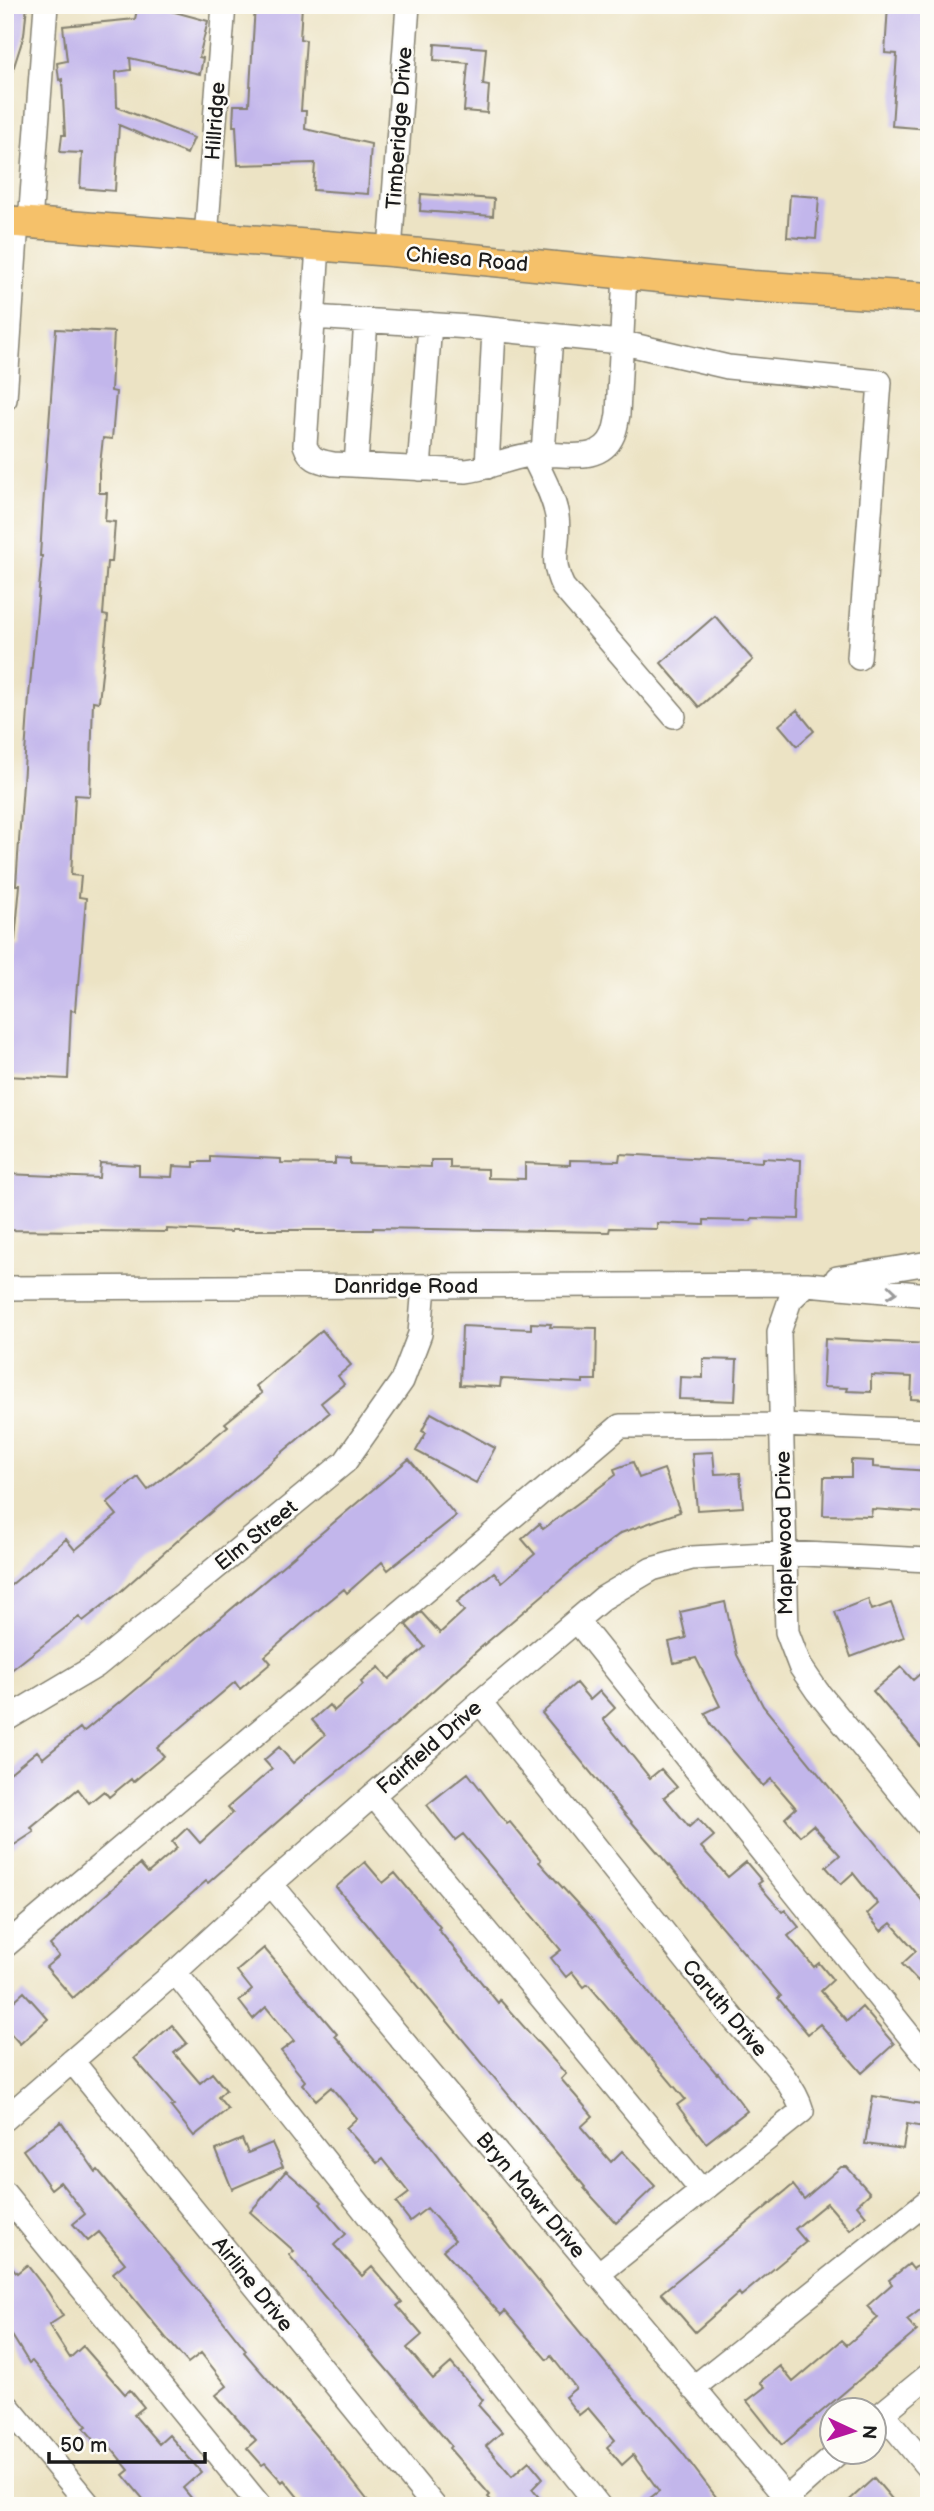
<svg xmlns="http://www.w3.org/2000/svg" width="934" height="2511" viewBox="0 0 934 2511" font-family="'Balsamiq Sans',sans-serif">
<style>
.building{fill:#c2b6eb}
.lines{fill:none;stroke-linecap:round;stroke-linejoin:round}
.minor-casing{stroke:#848070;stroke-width:26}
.major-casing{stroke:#848070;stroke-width:33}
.minor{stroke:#fff;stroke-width:23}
.major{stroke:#f5c16b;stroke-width:30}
.oneway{stroke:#999}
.labels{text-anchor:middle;stroke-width:5;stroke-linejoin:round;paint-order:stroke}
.street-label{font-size:21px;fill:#1c1c1c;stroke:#fdfcf7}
</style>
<rect width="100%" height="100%" fill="#fdfcf7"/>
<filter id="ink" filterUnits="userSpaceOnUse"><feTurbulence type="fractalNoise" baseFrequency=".0143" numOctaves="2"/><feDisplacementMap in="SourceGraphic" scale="14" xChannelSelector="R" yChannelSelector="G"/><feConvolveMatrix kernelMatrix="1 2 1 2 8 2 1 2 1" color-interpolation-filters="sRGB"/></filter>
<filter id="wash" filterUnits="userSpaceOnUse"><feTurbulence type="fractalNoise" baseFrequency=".00686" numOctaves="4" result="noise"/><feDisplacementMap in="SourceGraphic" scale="28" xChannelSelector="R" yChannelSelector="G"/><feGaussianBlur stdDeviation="1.57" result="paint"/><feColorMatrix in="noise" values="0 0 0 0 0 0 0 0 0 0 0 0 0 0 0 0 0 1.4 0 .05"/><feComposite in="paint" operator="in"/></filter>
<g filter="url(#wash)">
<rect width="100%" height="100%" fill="#ece3c4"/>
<g id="blocks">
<path class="building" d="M5,5H27L24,35L9,82H5Z
M138,5H149L208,21L199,57L203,58L200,74L130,58L131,70L116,72L117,107L194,138L187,154L119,125L115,191L80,188L82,153L60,152L62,135H65L62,79L59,80L57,63L67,61L63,26L135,19Z
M255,5H302L300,39L306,40L301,111H306L305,129L371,144L368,194L313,190L315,163L238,165L236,126H233L234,105H249Z
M888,5L929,7V129L892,126L897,54L885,53Z
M435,44L486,48L483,85L489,86L487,113L464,111L468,63L434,60Z
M421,194L494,199L493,216L420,211Z
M790,195L819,197L816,239L787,237Z
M56,329L114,332L111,391L116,392L112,439L103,438L99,473V493H107L105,521L115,522L112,562H107L103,615L108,616L99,702L93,701L90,796L75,795L71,875L81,876L79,897L86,898L79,985H77L75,1011L71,1010L68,1079L5,1076V1037L10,980L8,979L12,940H15L20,885H16L29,696L42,556H40L43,507Z
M715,616L753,660L699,707L661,663Z
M797,710L814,731L797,746L779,725Z
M620,1154L762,1162V1158L801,1160L799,1219L752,1218L751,1221L704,1220V1225L657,1223V1229L610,1228L609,1232L373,1228V1230H231V1232L167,1229V1232L5,1230V1177L7,1174L99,1178L100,1163L139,1165V1176L172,1177L173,1166L194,1167V1162H210V1156L281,1159V1163L335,1164V1158L350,1159V1164L431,1167V1160H450V1168L488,1169V1178L525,1179V1163L570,1165V1160L619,1161Z
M531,1323L551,1324L550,1327L597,1328L596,1380H583V1383L501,1379L500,1387L460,1385L462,1326L531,1329Z
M322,1330L351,1365L338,1376L344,1384L321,1403L329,1413L185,1534L120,1592L83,1621L79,1617L5,1675V1590L66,1539L75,1550L117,1515L107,1503L138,1477L148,1490L185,1460L186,1461L228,1426L225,1423L262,1393L256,1386Z
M825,1339L929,1344V1400L911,1399L912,1377L871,1375V1392L847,1391L848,1388L823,1387Z
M703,1359L737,1360L735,1401L679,1399L680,1377L703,1378Z
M431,1413L495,1448L476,1483L416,1451L426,1433L422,1431Z
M713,1452L715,1474L740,1473L743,1507L697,1510L692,1453Z
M409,1459L456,1516L388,1570L382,1562L347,1593L344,1589L306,1620L265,1656L271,1663L240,1689L235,1682L157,1748L164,1756L133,1782L131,1779L109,1797L104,1791L89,1803L78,1789L31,1828L34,1832L5,1851V1777L37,1751L43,1758L80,1728L83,1732L119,1702L120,1703Z
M851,1460L873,1461V1467L929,1471V1513L872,1509L871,1516L823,1515L824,1477H851Z
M633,1462L639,1478L664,1469L680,1512L621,1533L582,1562L479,1649L396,1724L300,1802L208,1883L206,1881L73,1998L46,1967L59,1956L50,1945L140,1864L148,1873L177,1848L172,1842L187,1828L200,1843L233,1813L228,1807L272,1769L264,1760L279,1747L293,1763L325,1735L312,1720L329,1705L334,1711L363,1685L361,1682L379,1667L389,1679L425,1647L406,1625L421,1612L440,1633L464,1611L457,1602L494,1572L502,1582L535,1554L522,1539L539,1524L543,1529L616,1475L614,1469Z
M868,1599L872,1610L891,1603L904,1637L851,1657L835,1612Z
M725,1602L737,1655L763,1706L929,1909V1971L918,1981L902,1964L916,1951L891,1923L881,1931L867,1914L878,1904L853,1873L841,1884L826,1867L840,1855L813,1825L800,1836L785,1818L796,1808L771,1779L763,1786L712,1726L705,1713L720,1706L696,1658L674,1663L669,1642L686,1638L680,1612Z
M929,1666V1756L873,1691L901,1667L913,1680Z
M576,1683L590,1700L600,1691L615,1708L603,1719L650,1778L661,1769L677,1787L664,1797L689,1827L698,1819L714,1836L701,1847L728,1877L746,1862L762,1881L758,1884L782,1912L785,1910L799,1927L788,1936L814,1967L819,1963L833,1980L821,1991L847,2021L862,2007L894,2044L862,2073L820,2024L808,2034L778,1998L781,1996L618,1806L542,1713Z
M468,1773L507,1824L510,1822L541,1860L539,1862L595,1923L663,2011L717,2074L718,2073L747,2111L706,2143L677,2105L685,2099L588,1984L584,1987L572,1972L566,1977L551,1958L561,1950L463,1834L455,1840L427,1805Z
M365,1862L383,1883L395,1873L440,1927L438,1929L498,2003L500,2000L566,2074L561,2079L593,2116L581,2127L611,2162L622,2151L655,2186L616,2223L584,2188L585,2187L336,1887Z
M264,1948L337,2034L335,2036L430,2145L459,2182L458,2183L624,2386L681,2451L723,2506H640L659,2491L633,2455L622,2465L607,2447L615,2440L588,2408L579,2415L565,2397L576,2388L551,2356L547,2360L505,2311L501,2315L443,2250L455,2240L427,2208L410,2221L396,2203L409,2193L382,2159L377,2163L346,2128L357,2118L331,2087L316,2100L302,2084L305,2081L281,2051L294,2041L266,2007L253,2019L239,2001L252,1990L237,1971Z
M24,1992L48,2019L20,2044L5,2027V2009Z
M172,2025L187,2043L174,2053L200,2083L212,2073L226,2090L218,2097L228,2109L194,2136L171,2107L174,2105L134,2058Z
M873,2096L928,2105L924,2127L907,2124L903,2149L865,2144Z
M61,2122L96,2172L98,2170L216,2312L246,2350L244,2352L324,2445L372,2506H305L284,2480L282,2482L265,2463L262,2465L247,2448L256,2440L216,2395L227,2386L201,2353L188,2363L166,2338L113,2273L125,2263L99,2232L88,2241L73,2224L85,2214L60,2182L51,2189L23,2150Z
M242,2139L248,2153L272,2143L283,2167L232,2189L216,2150Z
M841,2167H847L870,2193L857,2205L866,2216L850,2230L827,2203L795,2229L806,2242L741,2296L739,2293L695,2332L661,2293L793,2185L804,2199Z
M286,2171L322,2202L320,2204L346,2234L334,2245L362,2276L372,2267L402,2302L397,2306L422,2335L407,2348L433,2379L451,2363L483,2400L478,2405L502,2432L486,2446L512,2476L529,2461L543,2478L532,2489L546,2506H496L488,2497L490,2495L449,2448L451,2446L411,2398L289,2255L294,2251L250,2212Z
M929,2257V2303L907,2320L917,2331L782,2445L747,2401L765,2387L760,2382L780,2366L793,2382L842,2340L847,2345L878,2318L867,2306L892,2284L889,2280L909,2264L913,2269Z
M5,2258L17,2273L27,2265L48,2292L63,2316L49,2325L70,2358L83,2346L125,2394L130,2390L144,2407L134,2415L159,2444L169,2435L201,2472L183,2488L198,2506H149L123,2475L129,2470L107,2443L101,2448L84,2428L87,2426L32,2361L29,2363L5,2324Z
M874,2478L898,2506H843Z"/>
</g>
</g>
<g filter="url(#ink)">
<use href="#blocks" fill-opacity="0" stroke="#848070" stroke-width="2"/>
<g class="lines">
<defs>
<path id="minor" d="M30,223L46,5
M206,237L224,5
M318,246L305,445C310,460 319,461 333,464L466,471C487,469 507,458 529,455C556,450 599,468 613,435C616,428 617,420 618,414L625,274
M390,251L408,5
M312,317L470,327L620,342L728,367L880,382L859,658
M5,399L17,222
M532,454C541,474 553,494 557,516C561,545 548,556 563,587L674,716
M543,454L551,335
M356,465L366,320
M487,467L494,330
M419,469L430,324
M837,1278L929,1263
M807,1284L790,1300L779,1332L787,1632L800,1666L817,1691L929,1828
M5,1288L807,1284L929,1295
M577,1621L929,2060
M480,1702C562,1805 644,1908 726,2010C749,2040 792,2075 802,2111L597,2275
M5,1720L96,1666L345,1462L402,1381L420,1334L424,1286
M373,1795L702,2191
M271,1884L793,2506
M5,1946L620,1426L782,1425L929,1431
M175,1972L599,2506
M72,2061L434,2506
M5,2119L175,1972L271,1884L480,1702L603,1598L652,1569L692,1558L784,1553L929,1560
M5,2194L260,2506
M693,2388L929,2200
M5,2403L90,2506
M883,2414L929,2469
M874,2420L929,2375
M787,2498L839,2452"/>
<path id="major" d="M5,221L390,251L752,286L929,298"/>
</defs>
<use href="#minor" class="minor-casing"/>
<use href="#major" class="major-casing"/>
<use href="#minor" class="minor"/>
<use href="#major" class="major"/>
</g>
<defs><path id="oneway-chevron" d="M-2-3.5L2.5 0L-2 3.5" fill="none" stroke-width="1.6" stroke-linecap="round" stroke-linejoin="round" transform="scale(1.75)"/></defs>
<use class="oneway" href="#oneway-chevron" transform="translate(892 1292) rotate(5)"/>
</g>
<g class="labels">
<g class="street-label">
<text transform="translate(215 121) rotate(-86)" y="7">Hillridge</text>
<text transform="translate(399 128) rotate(-86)" y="7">Timberidge Drive</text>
<text transform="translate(467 259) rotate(5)" y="7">Chiesa Road</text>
<text x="406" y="1293">Danridge Road</text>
<text transform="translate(784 1533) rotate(-91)" y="7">Maplewood Drive</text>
<text transform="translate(256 1535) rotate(-39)" y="7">Elm Street</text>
<text transform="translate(429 1747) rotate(-41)" y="7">Fairfield Drive</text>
<text transform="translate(725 2008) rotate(50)" y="7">Caruth Drive</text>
<text transform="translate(531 2195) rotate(50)" y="7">Bryn Mawr Drive</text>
<text transform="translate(253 2284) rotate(51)" y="7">Airline Drive</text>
</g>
</g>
<rect width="934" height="2511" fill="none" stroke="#fdfcf7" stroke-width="28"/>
<g transform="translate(853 2431) rotate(94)"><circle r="33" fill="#fdfcf7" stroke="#a3a29f" stroke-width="2"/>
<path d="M0-5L12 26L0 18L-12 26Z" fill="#b5179e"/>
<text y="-10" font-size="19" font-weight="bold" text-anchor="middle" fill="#1c1c1c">N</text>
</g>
<path d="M49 2452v10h156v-10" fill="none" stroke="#1c1c1c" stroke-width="3.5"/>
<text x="60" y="2452" font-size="21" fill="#1c1c1c" stroke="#fdfcf7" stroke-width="5" paint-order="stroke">50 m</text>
</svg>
